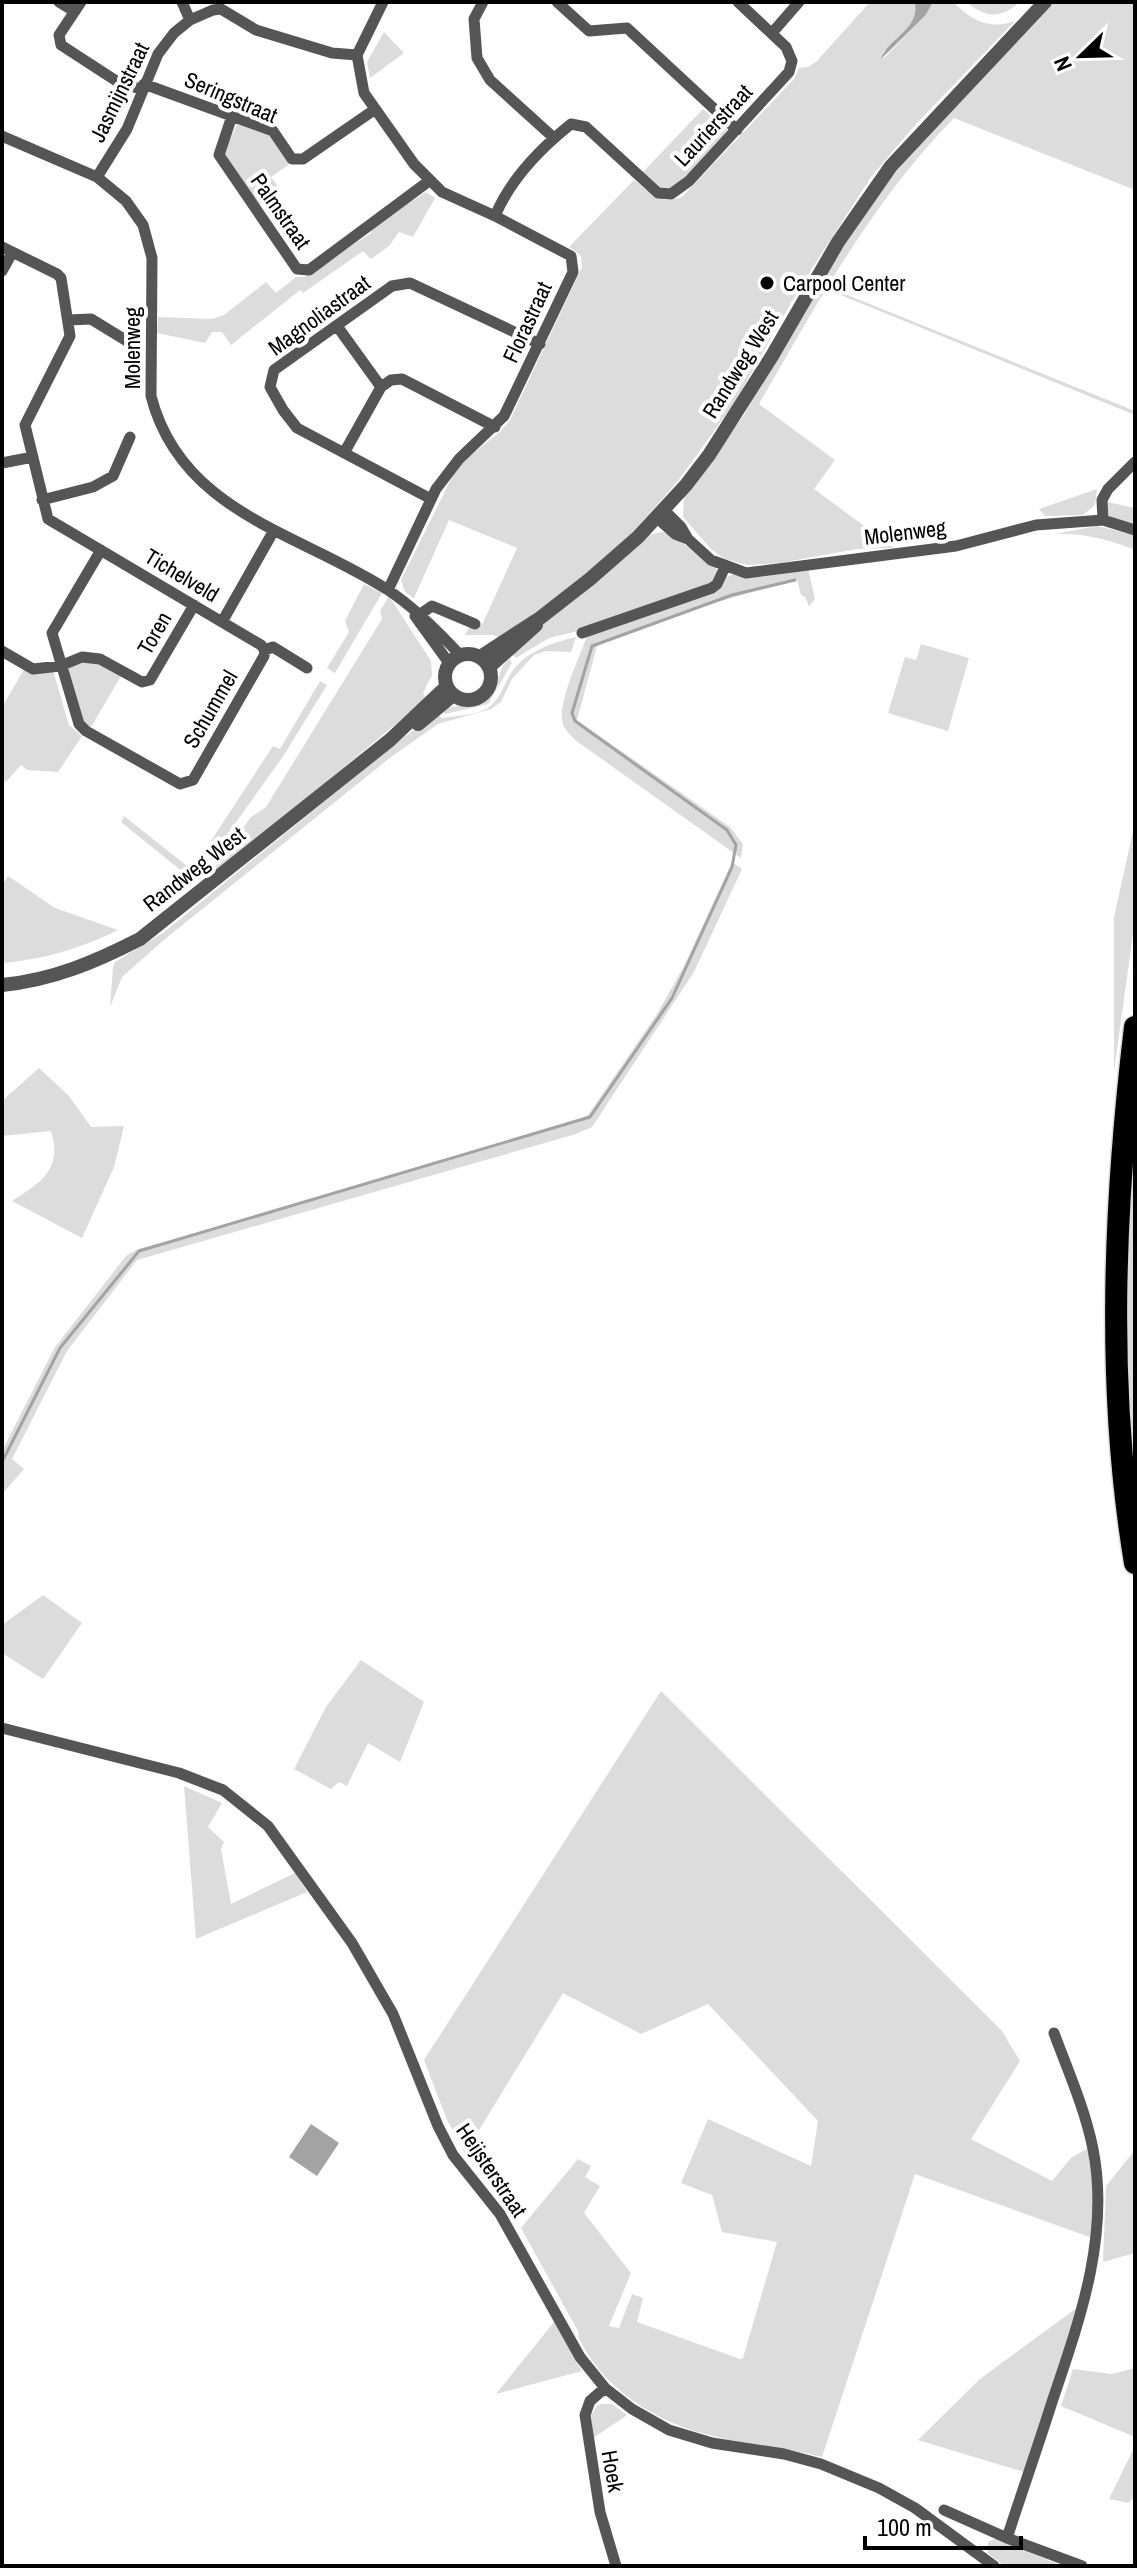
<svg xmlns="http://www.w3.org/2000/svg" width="1137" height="2568" viewBox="0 0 1137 2568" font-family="'Archivo Narrow',sans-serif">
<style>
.green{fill:#dcdcdc}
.water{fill:#a3a3a3}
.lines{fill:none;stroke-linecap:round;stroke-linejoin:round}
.stream{stroke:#a3a3a3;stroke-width:3}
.motorway-casing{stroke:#dbdbdb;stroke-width:25}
.minor{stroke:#555;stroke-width:11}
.tertiary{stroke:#555;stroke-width:14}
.motorway{stroke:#000;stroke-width:22}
.poi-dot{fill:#000;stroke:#fff;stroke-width:3}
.labels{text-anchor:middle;stroke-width:8;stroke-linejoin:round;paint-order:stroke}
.street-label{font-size:22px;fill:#000;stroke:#fff}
.poi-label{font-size:22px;fill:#000;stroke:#fff;text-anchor:start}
</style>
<rect width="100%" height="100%" fill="#fff"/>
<path class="green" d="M870,2L916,3C918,25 897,38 883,53V59L925,16L933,2H953C973,21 988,30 1015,21L917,123L871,177L800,287L733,405L677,482L629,537L605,559L501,639L494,635H465L470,626L482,625L517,548L449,520L414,598L405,592L401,580L458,465L500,432L510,420L582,267L581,256L569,247L634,180C653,195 658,205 682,197L794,79L799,68L808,67L817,61Z
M967,2H1020C1002,18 985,19 967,2Z
M1054,2H1135V190L954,118C871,203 818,302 759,404L835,460L814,489L894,548L857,549L780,563L748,565L725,559L711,549L683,517L684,497L744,415L813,294L860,218L905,159Z
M384,32L404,53L370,78L367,62Z
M703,109L729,132L677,188L664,191L643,172Z
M237,124L272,137L291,163L271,177L280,189L258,206L226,160L224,153Z
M426,192L435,198L413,237L399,232L389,246L371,259L363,251L303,293L300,290L231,345L222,332H212L205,343L157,333L158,317L212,319L224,315L266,282L276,293L296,277H304L371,233L373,226Z
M835,290L1135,411V415L833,292Z
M1097,489L1095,505L1083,515L1045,516L1039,509Z
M1107,502L1135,508V524L1111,518L1108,514Z
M1097,526L1135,535V550C1109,539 1083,533 1055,534Z
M663,532L669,534L715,566L717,572L712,582L590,628L549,638L516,658L512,654L542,625L622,560L648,535Z
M808,569L815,599L809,606L805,597L801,595L797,579L694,609L597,646L577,720L730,827L743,844L741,858L575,740C569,733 562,728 562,719C560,697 580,656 588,634L719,585L727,577L734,574L760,577Z
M364,584L382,593L335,673L327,668L349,632L345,621Z
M389,596L431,661L432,675L423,693L426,699L201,886L251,817L266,807L382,619L380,611Z
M576,637L571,652L546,651L534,655L512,679L501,702L491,709L438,724L391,757L165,939L122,977L110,1007L113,967L115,962L163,933L405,736L438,714L442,718C456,716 474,715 486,709C500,701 503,686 511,673C526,651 552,643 576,637Z
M921,644L969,658L948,731L888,713L905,657L916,660Z
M91,658L121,676L91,727L83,723L65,667Z
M509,658L512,663L488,704L445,714L442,711C456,701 471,711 484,701C500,691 496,671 509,658Z
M26,666L53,670L69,725L82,736L58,772L27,770L21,765L6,782L2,779V707Z
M320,681L327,685L284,755L194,881L121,822L124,816L192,870L273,746L280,749Z
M1135,822V920L1114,1071V917Z
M732,862L742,869L694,972L592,1127L576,1134L137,1260L67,1351L12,1459L24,1469L2,1494V1451L55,1347L126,1256L138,1249L178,1239L564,1126L588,1115L657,1014L684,966Z
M8,876L55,908L118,930C82,948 42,960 2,963V885Z
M39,1068L69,1096L91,1127L124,1126L114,1167L82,1238L12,1201C40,1183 63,1170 51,1131L2,1136V1101Z
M1135,1115V1500L1127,1425L1125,1311Z
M43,1595L82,1623L43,1679L2,1653V1625Z
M361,1660L424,1702L400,1762L368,1743L347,1786L339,1782L331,1789L294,1769L326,1707Z
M661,1691L1002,2031L1020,2061L971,2139L1052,2181L1071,2158L1088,2148L1094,2202L1092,2238L915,2174L822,2457C786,2448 749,2445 713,2436C658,2424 601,2388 578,2336L579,2333L521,2228L578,2159L591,2166L585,2177L600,2186L584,2213L631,2273L609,2326L619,2328L632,2294L643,2298L637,2322L740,2359L743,2358L777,2242L722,2232L712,2195L681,2183L708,2119L811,2166L818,2121L708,2004L641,2034L563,1993L465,2153L447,2120L424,2060Z
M184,1786L222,1803L208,1827L224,1842L221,1849L231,1904L295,1873L307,1892L196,1939Z
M1135,2150V2253L1103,2262L1106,2186Z
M1078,2307L1024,2472L918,2440L980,2379Z
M554,2322L582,2371L496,2394Z
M1135,2368V2437L1061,2406L1073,2369L1112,2374Z
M603,2404H612L627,2415L593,2438L591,2415L598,2405Z
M1135,2446V2495L1129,2503L1109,2499Z
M997,2538L1006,2543L1063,2566H1004L988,2553V2542Z"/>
<path class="water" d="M915,2H933L925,16L881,59C888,38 920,30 915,2Z
M311,2124L339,2143L317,2176L289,2157Z"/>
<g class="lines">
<path class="stream" d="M2,1462L60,1348L139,1251L590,1117L672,998L732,867L736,845L727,830L575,721L572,713L592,646L732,595L795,580"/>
<defs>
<path id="motorway" d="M1135,1027C1114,1203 1106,1388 1135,1563"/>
</defs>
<use href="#motorway" class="motorway-casing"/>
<path class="minor" d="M59,2L74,11
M81,2L59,35L61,45L121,84L142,89
M182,2L190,20
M383,2L357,55L364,93L414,164L442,192L495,216L571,256L573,272L504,416L459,459L436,489L388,590
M483,2L474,19L477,58L490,80L554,138
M557,2L589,31L627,28L737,130
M772,33L799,2
M144,84L273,131L292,159H303L374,110
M232,116L219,155L297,269L309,270L429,181
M2,136L97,177L126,201L143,225L152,258L151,396C181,513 300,533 388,590C415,608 438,631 460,655
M97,177L127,129L158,54L174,33L190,20L213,10L221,9L256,30L332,53L357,55
M495,216C510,180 541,148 571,124L586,127L658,193L671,194L689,181L789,72L792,61L786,47L738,2
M2,247L57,274L61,278L70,336L25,425L48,519L222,622L273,532
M2,271L12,253
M69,320L91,319L127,341
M337,326L381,387
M344,453L381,387L391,380L402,379L495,427
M2,463L33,457
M431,499L297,428L283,410L270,387L274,370L392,286L410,283L540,344
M42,500L93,487L113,476L130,437
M664,510L681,527L688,539L711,560L746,573L956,546L1036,525L1103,520L1135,530
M657,518L675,534L688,539
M1103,520L1102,500L1108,489L1135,462
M101,550L52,633L79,724L86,731L180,784L193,780L264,656L265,650L261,645L222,622
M415,616L449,663
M416,617L432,606L475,624
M582,633L712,588L717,584L725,567
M265,650L273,647L307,668
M2,651L33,669L60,666L82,657L100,659L142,682L150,680L194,605
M2,1728L179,1773L223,1790L268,1826L352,1943L393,2014L438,2126L453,2155L500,2214L580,2357L605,2388L632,2409L669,2430L712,2443L784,2454L821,2464L879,2488L915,2508L994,2566
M605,2388L590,2401L585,2415L600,2512L616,2566
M944,2510L1007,2538L1082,2566
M1007,2538C1022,2492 1038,2446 1053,2399C1080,2319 1110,2235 1093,2149C1085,2109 1068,2071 1054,2033"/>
<path class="tertiary" d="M445 677a23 23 0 1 1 46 0a23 23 0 1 1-46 0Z
M480,657L540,618L590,579L638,537L686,485L709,455L772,356L838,242L891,166L1045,2
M489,667L536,625
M418,724L453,695
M2,985C53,980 95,962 140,939L390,740L446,687"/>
<use href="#motorway" class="motorway"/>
</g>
<circle class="poi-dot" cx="767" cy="283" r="8"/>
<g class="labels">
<g class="street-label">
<text transform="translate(119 92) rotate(-64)" y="8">Jasmijnstraat</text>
<text transform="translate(231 97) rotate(23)" y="8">Seringstraat</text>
<text transform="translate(713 125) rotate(-47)" y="8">Laurierstraat</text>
<text transform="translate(281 211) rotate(55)" y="8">Palmstraat</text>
<text transform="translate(319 315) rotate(-36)" y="8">Magnoliastraat</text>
<text transform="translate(527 322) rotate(-65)" y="8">Florastraat</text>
<text transform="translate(132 348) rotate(-90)" y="8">Molenweg</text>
<text transform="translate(740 364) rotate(-58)" y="8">Randweg West</text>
<text transform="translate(905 532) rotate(-7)" y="8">Molenweg</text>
<text transform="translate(182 575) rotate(31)" y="8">Tichelveld</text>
<text transform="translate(154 633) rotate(-60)" y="8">Toren</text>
<text transform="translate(210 709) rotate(-60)" y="8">Schummel</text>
<text transform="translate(194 869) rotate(-38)" y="8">Randweg West</text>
<text transform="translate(492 2170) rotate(56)" y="8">Heijsterstraat</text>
<text transform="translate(613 2471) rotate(80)" y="8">Hoek</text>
</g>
<g class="poi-label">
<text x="783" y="291">Carpool Center</text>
</g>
</g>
<rect width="1137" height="2568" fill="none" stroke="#000000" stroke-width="8"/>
<g transform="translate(1081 56) rotate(247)" stroke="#ffffff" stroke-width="6" paint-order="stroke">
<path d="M0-6L14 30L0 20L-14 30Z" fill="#000000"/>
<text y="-12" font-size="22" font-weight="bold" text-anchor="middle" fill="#000000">N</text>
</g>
<path d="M865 2536v12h156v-12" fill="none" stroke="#000000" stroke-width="4"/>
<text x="877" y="2536" font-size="24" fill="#000000" stroke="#ffffff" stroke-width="6" paint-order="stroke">100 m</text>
</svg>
